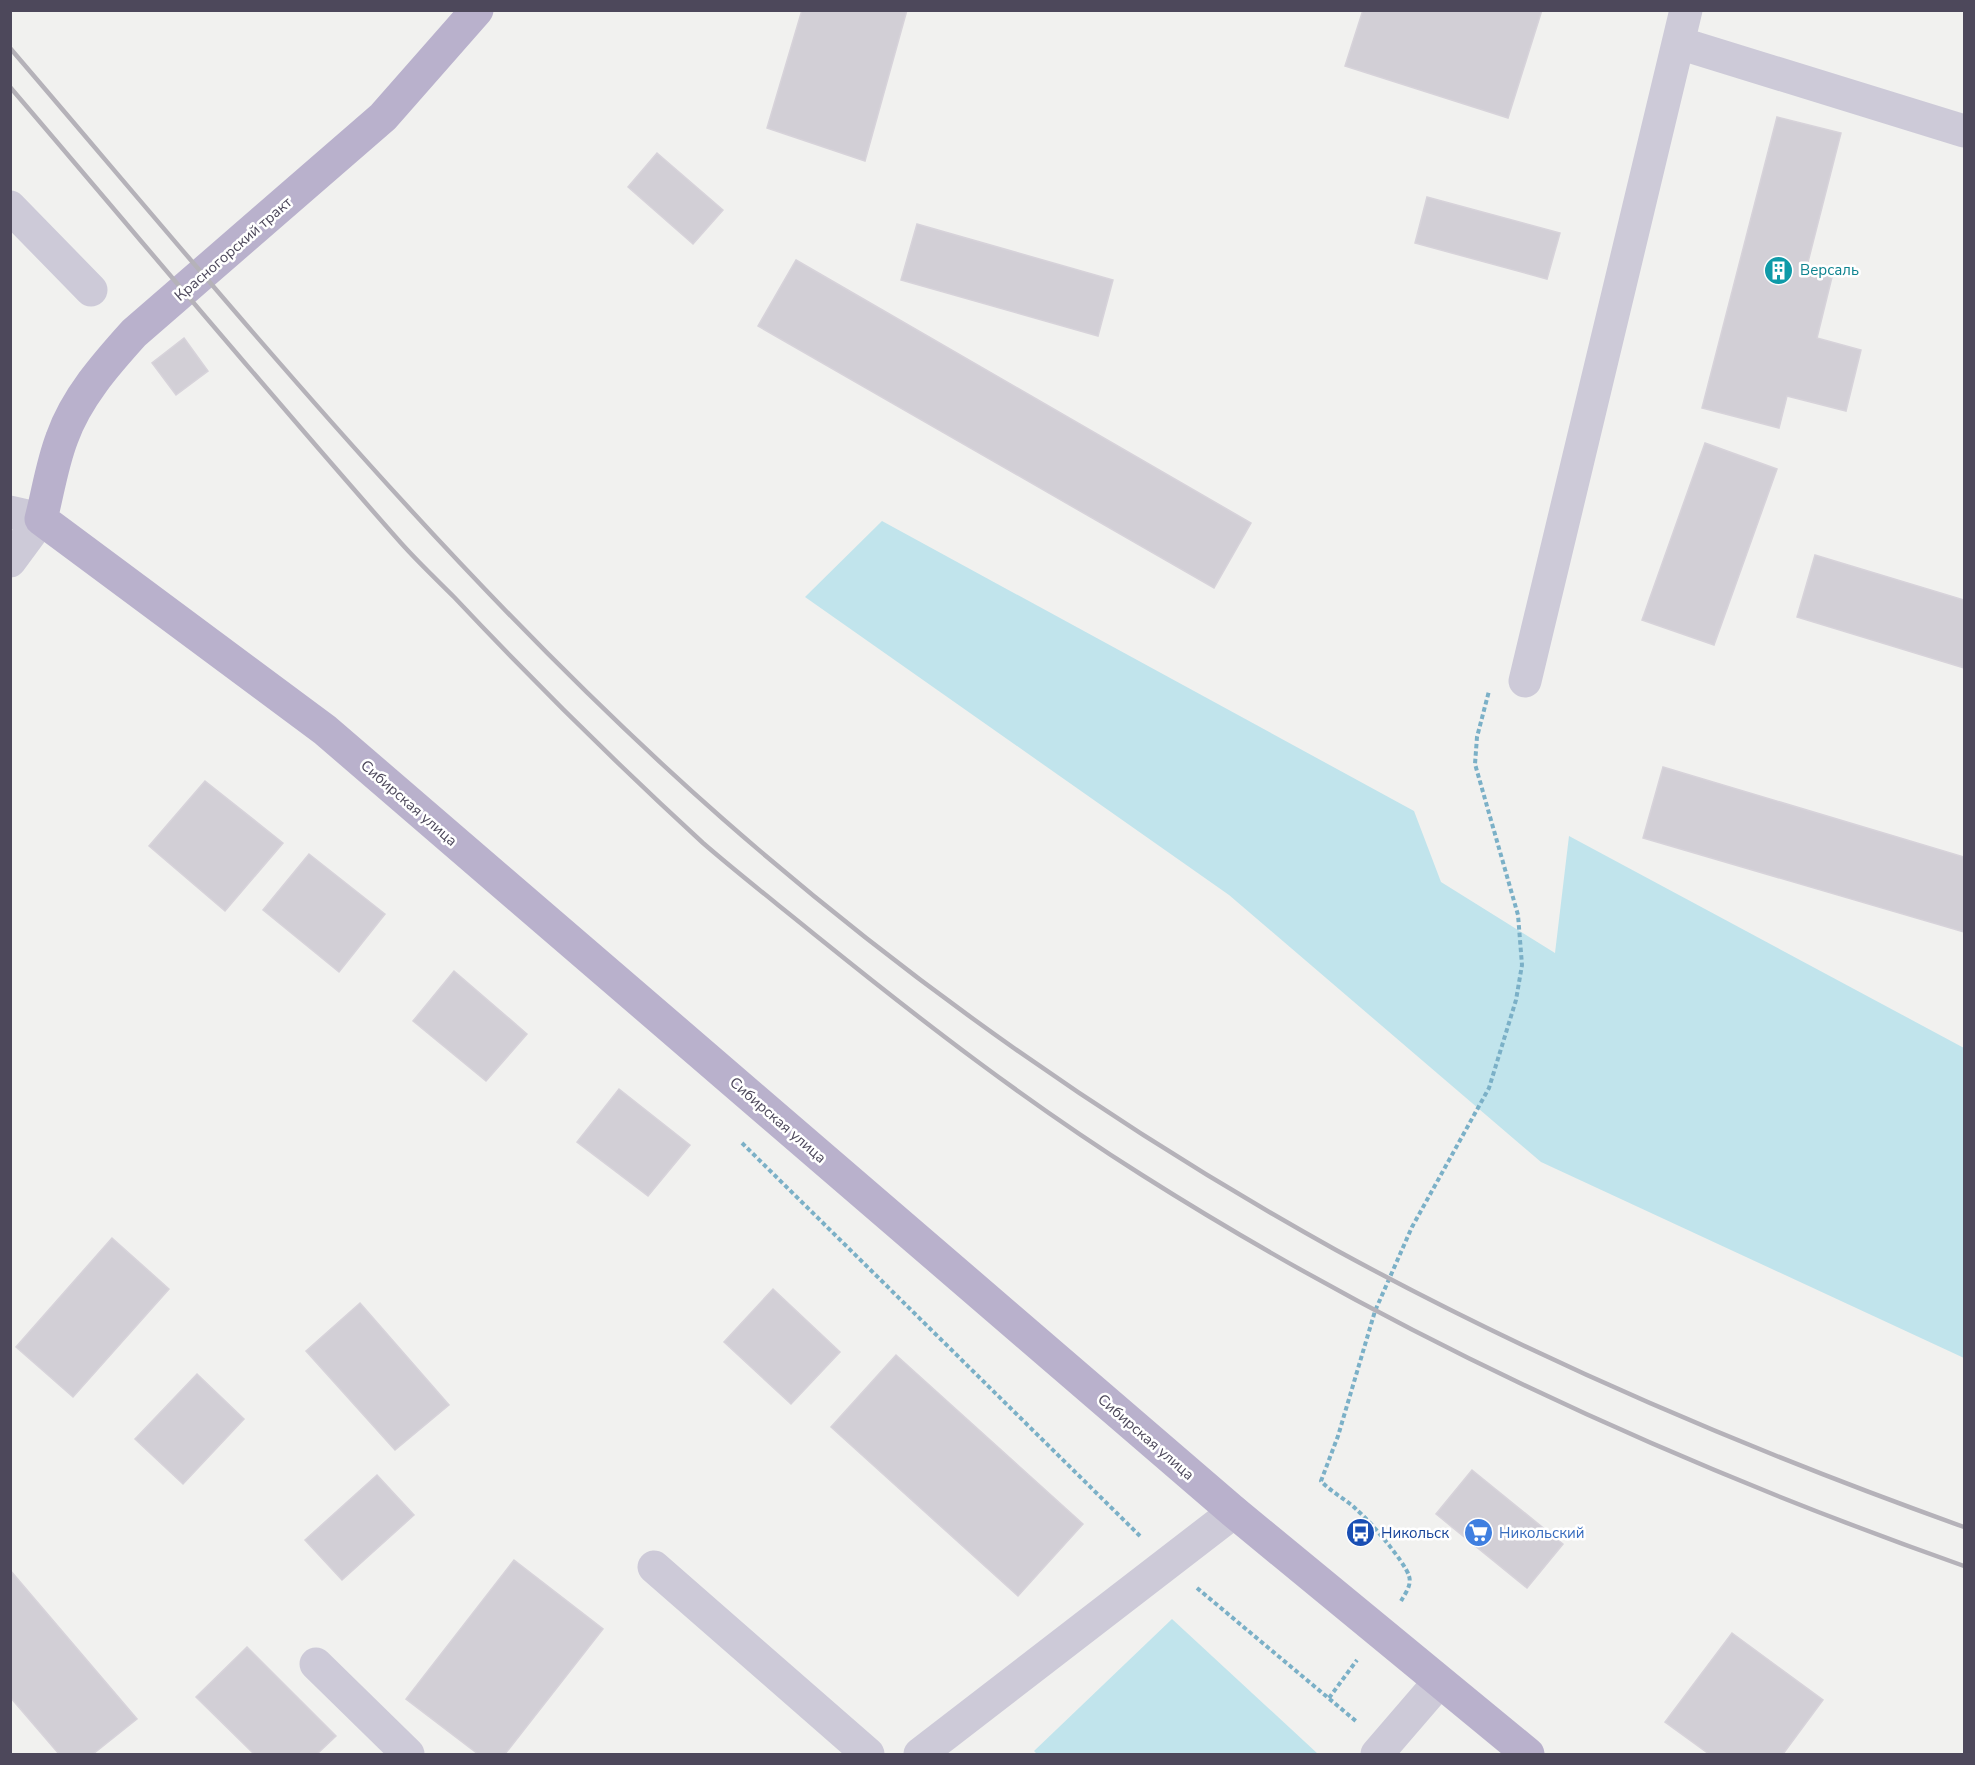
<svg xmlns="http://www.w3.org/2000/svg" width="1975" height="1765" viewBox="0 0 1975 1765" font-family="'Nunito Sans',sans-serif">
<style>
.green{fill:#c1e4ec}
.building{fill:#d2cfd6;stroke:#d7d3da;stroke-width:1.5}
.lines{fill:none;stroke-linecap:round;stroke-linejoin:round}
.path{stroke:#7bb0c7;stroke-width:4;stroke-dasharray:4.5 3;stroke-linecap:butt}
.minor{stroke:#cdcad8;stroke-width:33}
.major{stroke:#b9b1cc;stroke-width:33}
.rail{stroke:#b5b2b9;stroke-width:4.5}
.labels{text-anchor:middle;stroke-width:5;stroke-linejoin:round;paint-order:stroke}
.street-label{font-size:15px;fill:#4d485b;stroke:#fff}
.culture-label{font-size:15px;fill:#0d838f;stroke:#fff;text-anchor:start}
.transit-label{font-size:15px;fill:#164399;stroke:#fff;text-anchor:start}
.shop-label{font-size:15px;fill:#366cbe;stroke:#fff;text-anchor:start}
</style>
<rect width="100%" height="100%" fill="#f1f1ef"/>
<path class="green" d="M882,521L1414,811L1441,882L1555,953L1569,836L1964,1048V1358L1541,1162L1229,895L805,597Z
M1172,1619L1318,1754H1037L1034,1751Z"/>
<path class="building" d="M802,10H907L865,161L767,128Z
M1363,10H1542L1508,118L1345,66Z
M1777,117L1841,133L1807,266L1833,273L1817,338L1861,350L1846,411L1787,396L1779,428L1702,408Z
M657,153L723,210L693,244L628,187Z
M1427,197L1560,233L1547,279L1415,243Z
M917,224L1113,280L1098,336L901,280Z
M796,260L1251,523L1214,588L758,326Z
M184,338L208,371L176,395L152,363Z
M1705,443L1777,469L1714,645L1642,620Z
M1815,555L1964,600V668L1797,617Z
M1663,767L1964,857V932L1643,838Z
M205,781L283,843L225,911L149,846Z
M309,854L385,914L339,972L263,910Z
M454,971L527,1034L486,1081L413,1021Z
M619,1089L690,1145L648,1196L577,1142Z
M112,1238L169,1289L73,1397L16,1347Z
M773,1289L840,1352L791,1404L724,1342Z
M360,1303L449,1405L395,1450L306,1351Z
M896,1355L1083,1524L1018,1596L831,1427Z
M197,1374L244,1419L183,1484L135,1439Z
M1472,1470L1563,1544L1527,1588L1436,1514Z
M377,1475L414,1515L342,1580L305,1540Z
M514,1560L603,1629L505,1754H478L406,1699Z
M10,1570L137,1719L93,1754H59L10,1697Z
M1732,1633L1823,1700L1783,1754H1709L1665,1722Z
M247,1647L336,1736L317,1754H254L196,1697Z"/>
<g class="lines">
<path class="path" d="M742,1143L1140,1536
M1197,1588L1357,1722
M1401,1601C1405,1594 1412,1585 1409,1576C1405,1562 1369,1520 1357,1510C1346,1499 1332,1493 1321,1481L1338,1436L1375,1311L1412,1227L1489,1088L1516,1000L1522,965L1518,915L1475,764L1477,737L1489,691
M1329,1698L1357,1660"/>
<path class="minor" d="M1679,43L1964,131
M10,207L91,290
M10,512L41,519L10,561
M1525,681L1686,10
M654,1567L868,1754
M316,1664L408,1754
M920,1754L1234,1512
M1377,1754L1439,1682"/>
<path class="major" d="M477,10L383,117L134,333C106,364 76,398 62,438C52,464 48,492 41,519L325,730L1234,1512L1528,1754"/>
<path class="rail" d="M10,48C238,314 459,587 723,819C910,983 1118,1129 1336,1250C1537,1360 1749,1450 1964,1527
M10,87C141,240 269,394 401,543C418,562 436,579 454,597C534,682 617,764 703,843C741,876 780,906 819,938C923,1022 1028,1103 1142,1175C1399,1338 1678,1465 1964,1566"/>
</g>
<defs>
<symbol id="building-disc" viewBox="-11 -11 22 22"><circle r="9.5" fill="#0f9aa8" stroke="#fff"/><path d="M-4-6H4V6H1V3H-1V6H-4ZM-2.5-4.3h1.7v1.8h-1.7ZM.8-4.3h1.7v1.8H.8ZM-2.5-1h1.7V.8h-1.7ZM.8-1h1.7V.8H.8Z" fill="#fff"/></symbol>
<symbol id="bus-disc" viewBox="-11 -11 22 22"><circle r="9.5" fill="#1a4fb4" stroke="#fff"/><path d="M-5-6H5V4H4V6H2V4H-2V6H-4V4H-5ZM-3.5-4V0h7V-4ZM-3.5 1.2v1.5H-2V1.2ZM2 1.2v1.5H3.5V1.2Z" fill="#fff"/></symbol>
<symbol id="supermarket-disc" viewBox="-11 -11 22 22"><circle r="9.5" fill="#3f7fe0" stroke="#fff"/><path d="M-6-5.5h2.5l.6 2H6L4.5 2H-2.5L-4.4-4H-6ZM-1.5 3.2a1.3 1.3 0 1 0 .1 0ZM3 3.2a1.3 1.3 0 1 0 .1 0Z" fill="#fff"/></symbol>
</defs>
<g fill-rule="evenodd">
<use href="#building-disc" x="1762" y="254" width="33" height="33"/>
<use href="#bus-disc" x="1344" y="1516" width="33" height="33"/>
<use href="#supermarket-disc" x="1462" y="1516" width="33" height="33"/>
</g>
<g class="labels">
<g class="street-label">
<text transform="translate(233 249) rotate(-41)" y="5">Красногорский тракт</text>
<text transform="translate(409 803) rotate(41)" y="5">Сибирская улица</text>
<text transform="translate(778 1120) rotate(41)" y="5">Сибирская улица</text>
<text transform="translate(1146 1437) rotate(41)" y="5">Сибирская улица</text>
</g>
<g class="culture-label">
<text x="1800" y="275">Версаль</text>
</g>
<g class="transit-label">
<text x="1381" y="1538">Никольск</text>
</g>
<g class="shop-label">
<text x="1499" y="1538">Никольский</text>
</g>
</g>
<rect width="1975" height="1765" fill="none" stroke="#4d485b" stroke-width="24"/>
</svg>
